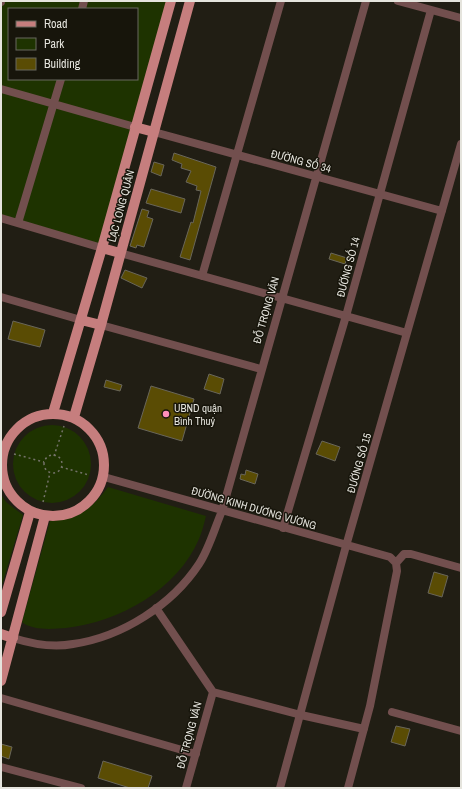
<svg xmlns="http://www.w3.org/2000/svg" width="462" height="789" viewBox="0 0 462 789" font-family="'Archivo Narrow',sans-serif">
<style>
.green{fill:#1e3300;fill-rule:evenodd}
.building{fill:#5a4c04;stroke:#69665a}
.lines{fill:none;stroke-linecap:round;stroke-linejoin:round}
.path{stroke:#75736a;stroke-width:1.5;stroke-dasharray:2 3;stroke-linecap:butt}
.minor{stroke:#724f4e;stroke-width:8}
.major{stroke:#c67e7e;stroke-width:10}
.poi-dot{fill:#ff8eba;stroke:#17150b;stroke-width:1.5}
.labels{text-anchor:middle;stroke-width:3;stroke-linejoin:round;paint-order:stroke}
.street-label{font-size:11px;fill:#e5e4dd;stroke:#17150b}
.poi-label{font-size:11px;fill:#e5e4dd;stroke:#17150b;text-anchor:start}
</style>
<rect width="100%" height="100%" fill="#211e14"/>
<path class="green" d="M1,1H171L102,248L1,218ZM9,9H137V79H9Z
M13 464a39 39 0 1 1 78 0a39 39 0 1 1-78 0Z
M108,487L206,516C204,524 202,532 199,539C177,590 119,622 66,628C53,629 33,631 22,622L50,521C78,519 91,510 108,487Z
M1,494L6,502L23,515L1,588Z"/>
<path class="building" d="M174,153L216,167L190,260L180,257L191,222L193,223L201,191L196,190L197,186L186,182L191,171L181,168L182,164L172,160Z
M154,162L164,165L161,176L151,172Z
M151,189L185,199L181,213L146,203Z
M142,209L149,211L147,217L153,219L144,247L137,245L136,248L130,246Z
M331,253L347,258L345,264L329,259Z
M125,270L147,278L142,288L121,278Z
M13,321L45,330L40,347L8,339Z
M209,374L224,379L220,394L204,389Z
M106,380L122,385L120,391L104,387Z
M151,386L194,399L182,441L138,428Z
M322,441L340,447L335,461L316,454Z
M246,470L258,474L255,484L240,479L241,474L245,475Z
M434,572L448,576L442,597L428,593Z
M396,726L410,729L405,746L391,742Z
M1,744L12,747L9,759L1,756Z
M103,761L152,776L148,788H130L98,778Z"/>
<g class="lines">
<path class="path" d="M14,454L44,462
M44 464a9 9 0 1 1 18 0a9 9 0 1 1-18 0Z
M54,456L64,426
M61,467L89,475
M43,502L50,473"/>
<path class="minor" d="M398,1L461,18
M1,2V1
M82,9L84,1
M1,89L135,127
M154,132L442,211
M1,218L102,248
M18,223L61,79
M120,253L407,333
M202,276L281,1
M1,297L81,320
M101,325L261,369
M1,448L4,449
M104,477L390,557L396,563
M283,528L346,316L431,10
M396,563L404,554H411L461,568
M156,608L213,692L186,788
M13,638C32,644 53,648 73,644C122,637 172,605 199,564C209,549 215,527 222,511L366,1
M213,692L301,715L364,729
M1,698L196,754
M392,712L461,731
M1,767L81,788
M280,788L346,546L461,144
M348,788L370,706L397,571L396,563"/>
<path class="major" d="M135,127L154,132
M102,248L120,253
M81,320L101,325
M53,413L102,248L171,1
M2 465a51 51 0 1 1 102 0a51 51 0 1 1-102 0Z
M74,417L101,325L190,1
M1,612L30,512
M1,634L13,638
M1,681L45,516"/>
</g>
<circle class="poi-dot" cx="166" cy="414" r="4"/>
<g class="labels">
<g class="street-label">
<text transform="translate(301 161) rotate(15)" y="4">ĐƯỜNG SỐ 34</text>
<text transform="translate(121 206) rotate(-75)" y="4">LẠC LONG QUÂN</text>
<text transform="translate(348 267) rotate(-75)" y="4">ĐƯỜNG SỐ 14</text>
<text transform="translate(266 310) rotate(-74)" y="4">ĐỖ TRỌNG VĂN</text>
<text transform="translate(359 463) rotate(-74)" y="4">ĐƯỜNG SỐ 15</text>
<text transform="translate(254 508) rotate(16)" y="4">ĐƯỜNG KINH DƯƠNG VƯƠNG</text>
<text transform="translate(189 735) rotate(-75)" y="4">ĐỖ TRỌNG VĂN</text>
</g>
<g class="poi-label">
<text x="174" y="412">UBND quận<tspan x="174" dy="13">Bình Thuỷ</tspan></text>
</g>
</g>
<rect width="462" height="789" fill="none" stroke="#e5e4dd" stroke-width="4"/>
<rect x="8" y="8" width="130" height="72" fill="#17150b" stroke="#69685f"/>
<rect x="16" y="21" width="20" height="6" fill="#c67e7e" stroke="#69685f"/>
<text x="44" y="28" font-size="12" fill="#e5e4dd">Road</text>
<rect x="16" y="38" width="20" height="12" fill="#1e3300" stroke="#69685f"/>
<text x="44" y="48" font-size="12" fill="#e5e4dd">Park</text>
<rect x="16" y="58" width="20" height="12" fill="#5a4c04" stroke="#69685f"/>
<text x="44" y="68" font-size="12" fill="#e5e4dd">Building</text>
</svg>
